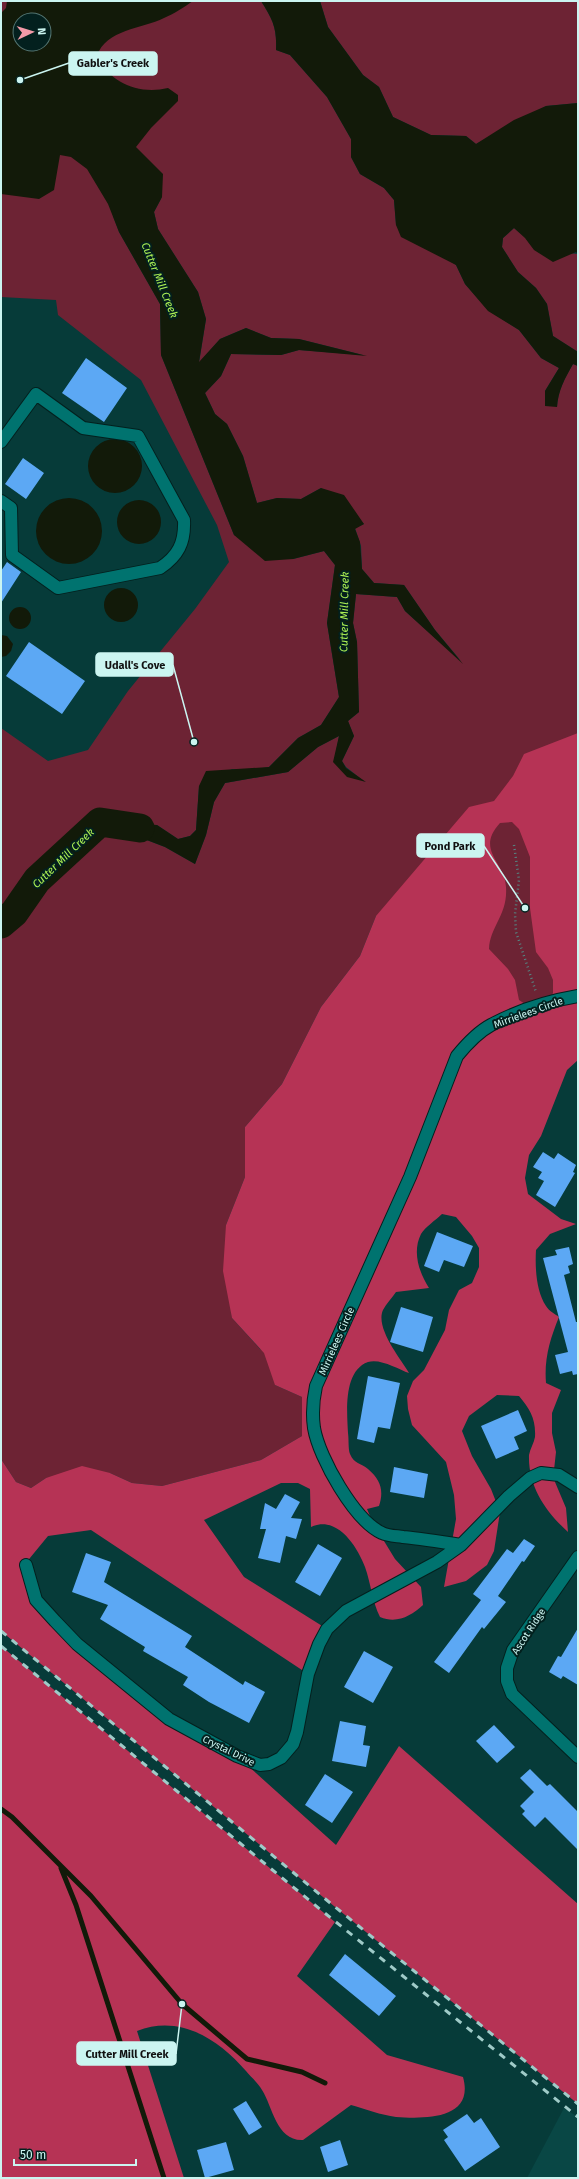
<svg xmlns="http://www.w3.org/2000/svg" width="579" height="2179" viewBox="0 0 579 2179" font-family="'Fira Sans',sans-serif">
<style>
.built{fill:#094745}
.green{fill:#6d2334;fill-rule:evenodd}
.forest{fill:#b63355;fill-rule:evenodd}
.water{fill:#121a09;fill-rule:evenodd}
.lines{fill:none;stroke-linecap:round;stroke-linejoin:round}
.stream{stroke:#121a09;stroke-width:5}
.river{stroke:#121a09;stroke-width:29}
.building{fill:#5ca8f4}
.minor-casing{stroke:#03201e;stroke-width:14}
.path{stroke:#548582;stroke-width:2.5;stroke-dasharray:1 3;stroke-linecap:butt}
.minor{stroke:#00736f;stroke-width:12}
.rail{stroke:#9fcbc8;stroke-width:3;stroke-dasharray:7 7;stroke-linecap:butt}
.labels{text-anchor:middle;stroke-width:4;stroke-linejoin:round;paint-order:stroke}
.street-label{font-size:10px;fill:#cbf5f1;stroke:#03201e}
.water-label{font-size:11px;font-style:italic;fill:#aef254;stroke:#03201e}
.leader{fill:none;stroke:#cbf5f1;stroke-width:1.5}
.callout-dot{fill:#cbf5f1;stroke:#03201e;stroke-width:1.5}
.callout{fill:#cbf5f1;stroke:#cbf5f1;stroke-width:1.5}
.callout-label{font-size:11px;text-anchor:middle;font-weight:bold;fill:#111}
</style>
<rect width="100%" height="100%" fill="#063b39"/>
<path class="built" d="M564,2108L578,2117V2178H527Z"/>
<path class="green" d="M1,1H261C273,20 277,28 276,50L290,55L327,97L351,139V157L360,174L384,188L394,200L396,225L456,265L465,284L488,310L519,330L541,358L559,368L545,391L557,407C558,390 565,378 573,364L578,366V996L519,1013L376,916L360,956L321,1007L282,1084L245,1127V1177L226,1225L232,1318L260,1349L308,1360L275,1385L302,1397V1436L261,1460L162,1486L132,1483L110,1473L46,1478L31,1488L16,1482L1,1459V728L48,761L88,750L128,691L195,609L229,562L217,525L141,380L58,315L56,300L1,297ZM20,20H44V44H20ZM162,197L154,212L158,229L198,292L206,319L199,363L220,339L246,328L271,338L299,339L363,355L299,350L281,355L231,354L221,376L205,393L215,414L227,424L243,456L257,503L277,498L301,499L321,488L364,524L355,528L361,546L362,569L374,583L404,585L435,630L461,661L405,611L397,597L356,594L353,623L357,642L359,712L348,721L354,736L342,761L346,767L365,782L334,762L339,736L318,747L288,772L225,783L214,802L206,835L195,864L165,847L102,823L157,825L178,839L190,836L196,830L199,786L232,769L251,770L269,767L298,738L321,725L339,697L327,623L335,565L324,551L293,559L234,535L161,355L160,304L119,232L113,216Z
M320,1H578V103L546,106L476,144L466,136L431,135L393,117L379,87L363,75L328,27Z
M514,228L525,237L535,250L578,254V352L553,336L547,304L536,288L518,272L502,247L503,238Z"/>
<path class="forest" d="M578,733V1060L567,1070L541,1136L529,1155L525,1178L528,1194L561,1219L576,1224L550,1234L536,1250C535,1267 536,1291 546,1306C549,1311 555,1314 559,1317C550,1339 544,1359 546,1383L561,1390L552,1413V1433L556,1452L554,1470L555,1482L566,1508L568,1532C546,1512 528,1487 529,1455C530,1449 534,1443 535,1437C536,1419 530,1409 519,1396L497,1395L469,1416L462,1431L472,1456L491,1489L500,1512L494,1551L487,1565L466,1581L444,1587L456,1519L454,1495L446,1462L412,1425L408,1409L407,1396L413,1381L424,1370L445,1330L449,1310L459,1290L472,1283L479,1267V1248L472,1236L456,1217L442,1214C436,1220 425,1227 421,1234C412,1252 419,1272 429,1288L396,1292C392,1298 386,1304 383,1310C375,1328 400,1358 409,1373C398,1369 380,1358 368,1362C343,1371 347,1412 348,1433C349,1440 348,1449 350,1454C354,1464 361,1463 368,1469C381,1480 384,1491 379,1506L367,1509L373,1523L395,1559L421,1587L423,1605C411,1616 397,1624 380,1617C372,1601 371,1584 365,1567C357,1546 337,1515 311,1527L310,1489L298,1483H281L204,1520L244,1577L327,1629L308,1674L91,1530L48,1536L25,1564L36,1600L169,1719L237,1756L336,1845L399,1746L578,1904V2104L329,1902L1,1631V1459L16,1482L31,1488L46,1478L82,1466L110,1473L132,1483L162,1486L261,1460L302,1436V1397L275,1385L264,1353L232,1318L223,1271L226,1225L245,1177V1127L282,1084L321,1007L360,956L376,916L469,807L494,801L513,776L524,754ZM512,822L519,829L530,857V908L536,952L548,968L553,980V993L548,1004H525L519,1000L515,980L508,969L489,949C490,926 508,915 506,887C505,862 475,850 500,823Z
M1,1646L335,1922L297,1976L387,2055L463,2077C475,2120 424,2119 396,2117C381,2115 365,2109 351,2105L303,2140C276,2141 273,2107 262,2090C258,2083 251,2077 246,2071C218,2039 180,2014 137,2031L184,2178H1Z"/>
<path class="water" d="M7,1H193C184,7 174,14 164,18C142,29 106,29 97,56C110,83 139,95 168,88L178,95V101L151,128L136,147L163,174L162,197L154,212L158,229L198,292L206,319L199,362L220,339L246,328L271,338L299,339L367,356L299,350L281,355L231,354L221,376L205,393L215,414L227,424L243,456L257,503L277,498L301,499L321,488L344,495L364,524L355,529L360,542L362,569L374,583L404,585L435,630L463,664L405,611L397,597L356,594L353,623L357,642L359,712L348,721L354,736L342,761L346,768L366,782L347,777L333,762L339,736L318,747L288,772L225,783L214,802L206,835L195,864L165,847L100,822L157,825L178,839L190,836L196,830L199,786L206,771L269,767L298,738L321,725L339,697L327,623L335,565L324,551L293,559L265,561L234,535L161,355L160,304L119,232L108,204L87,169L71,157L60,155L54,190L39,199L1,194V13L6,8ZM20,20H44V44H20Z
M261,1H320L328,27L363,75L379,87L393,117L431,135L466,136L476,144L514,120L546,106L578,103V254L576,252L553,262L534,250L525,238L514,228L503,238L502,247L518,272L536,288L547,304L553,336L578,352V366L573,364C565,378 558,391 557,407L545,406V391L559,368L541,358L519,330L488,311L465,284L456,265L401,237L396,225L394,200L384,188L360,174L351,157V139L327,97L290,55L276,50C277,28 273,20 261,1Z
M88 466a27 27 0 1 1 54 0a27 27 0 1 1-54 0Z
M36 531a33 33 0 1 1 66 0a33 33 0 1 1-66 0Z
M117 522a22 22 0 1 1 44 0a22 22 0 1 1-44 0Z
M104 605a17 17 0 1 1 34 0a17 17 0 1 1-34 0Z
M9 618a11 11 0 1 1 22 0a11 11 0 1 1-22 0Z
M1,635L7,636L13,644L11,651L6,656L1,657Z"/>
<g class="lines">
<path class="stream" d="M1,1809L12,1817L91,1896L182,2004L247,2059L302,2072L325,2083
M61,1868L76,1905L164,2178"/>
<path class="river" d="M1,924L14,913L37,880L100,822L140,828"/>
</g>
<path class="building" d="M86,358L127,388L104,422L62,393Z
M23,458L44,473L26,499L5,484Z
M7,562L21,572L1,603V571Z
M29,642L85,681L62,714L6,676Z
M543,1152L554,1159L558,1153L576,1165L573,1172L575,1173L555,1207L536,1195L544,1181L538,1178L542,1172L533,1167Z
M437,1232L473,1246L464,1267L444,1260L439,1272L424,1266Z
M569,1247L573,1264L568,1266L570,1273L564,1275L576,1322H578V1374L573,1375L572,1371L560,1374L555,1355L568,1352L543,1258L557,1255L555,1250Z
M401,1307L433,1317L423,1352L390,1342Z
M368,1376L400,1383L390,1429L378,1427L374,1443L357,1439Z
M518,1410L527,1431L514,1437L519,1449L496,1459L481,1426Z
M394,1467L428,1474L424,1498L390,1492Z
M285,1494L300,1502L291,1518L302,1519L296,1539L286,1536L280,1563L258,1558L266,1529H260L265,1503L276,1509Z
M524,1539L535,1546L524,1562L522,1561L498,1596L506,1602L484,1629L482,1627L449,1673L434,1662L481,1600L473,1594L507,1549L513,1553Z
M318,1544L342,1558L320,1596L295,1582Z
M86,1553L111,1562L104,1582L192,1636L185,1647L243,1685L245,1681L265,1692L249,1723L209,1702L183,1685L188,1677L143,1651L145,1647L100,1619L108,1605L72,1592Z
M578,1628V1685L563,1676L561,1679L549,1672L558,1656L561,1657Z
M364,1651L393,1667L373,1703L344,1687Z
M340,1721L366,1726L363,1745L370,1746L366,1767L332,1761Z
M494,1725L515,1747L497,1763L476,1741Z
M530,1769L547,1786L550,1784L578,1812V1850L545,1817L535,1827L522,1814L525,1811L520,1806L534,1792L520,1778Z
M325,1774L353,1792L332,1823L305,1805Z
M345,1954L396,1996L379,2016L329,1975Z
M246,2101L262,2127L249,2135L233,2109Z
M467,2114L474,2123L481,2118L500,2147L465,2171L444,2140L448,2137L443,2130Z
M340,2140L348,2165L328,2172L320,2147Z
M226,2142L234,2170L205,2178L197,2150Z"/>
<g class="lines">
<defs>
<path id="minor" d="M1,442L36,394L83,428L138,436L184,520C185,543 178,556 160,568L58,588L12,555L11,508L1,501
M461,1545C442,1542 423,1539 403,1537C397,1536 388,1536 382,1533C355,1521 319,1458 314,1428C312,1414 313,1400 316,1386L410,1177L457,1056C466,1045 478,1032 491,1025C517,1011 549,1001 578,996
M578,1557L513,1650L507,1668V1681L512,1694L578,1757
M26,1565L36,1600L55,1621L77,1644L169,1719L237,1756L260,1765L269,1764L281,1758L293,1744L297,1732L308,1674L319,1644L327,1629L346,1611L437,1562L461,1545L509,1496L530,1478L541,1473L559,1475L578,1487"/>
</defs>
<use href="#minor" class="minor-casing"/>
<path class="path" d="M514,845L519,880L515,914L516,932L536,992"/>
<use href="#minor" class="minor"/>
<path class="rail" d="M1,1631L329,1902L578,2104
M1,1646L321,1910L578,2117"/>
</g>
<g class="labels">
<g class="street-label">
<text transform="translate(528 1012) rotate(-20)" y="4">Mirrielees Circle</text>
<text transform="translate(336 1341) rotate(-66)" y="4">Mirrielees Circle</text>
<text transform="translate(528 1631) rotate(-57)" y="4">Ascot Ridge</text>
<text transform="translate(229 1750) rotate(26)" y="4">Crystal Drive</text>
</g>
<g class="water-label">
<text transform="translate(160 280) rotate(68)" y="4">Cutter Mill Creek</text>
<text transform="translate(344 612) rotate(-89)" y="4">Cutter Mill Creek</text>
<text transform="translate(63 858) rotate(-44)" y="4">Cutter Mill Creek</text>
</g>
</g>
<path class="leader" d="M20 80L69 63M194 742L173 665M525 908L484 846M182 2004L176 2054"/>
<g class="callout-dot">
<circle cx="20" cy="80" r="4"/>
<circle cx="194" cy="742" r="4"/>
<circle cx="525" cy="908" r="4"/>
<circle cx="182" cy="2004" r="4"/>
</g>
<g class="callout">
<rect x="69" y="52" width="88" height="23" rx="4"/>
<rect x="96" y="653" width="77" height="23" rx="4"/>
<rect x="417" y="834" width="67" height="23" rx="4"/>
<rect x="77" y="2042" width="99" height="23" rx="4"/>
</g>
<g class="callout-label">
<text x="113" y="67">Gabler's Creek</text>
<text x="135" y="669">Udall's Cove</text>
<text x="450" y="850">Pond Park</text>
<text x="127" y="2058">Cutter Mill Creek</text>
</g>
<rect width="579" height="2179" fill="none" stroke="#cbf5f1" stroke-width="4"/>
<g transform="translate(32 32) rotate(86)"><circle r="19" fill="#03201e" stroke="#537572"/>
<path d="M0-3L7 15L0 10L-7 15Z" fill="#f39aa8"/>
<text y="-6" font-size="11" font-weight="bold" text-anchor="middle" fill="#cbf5f1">N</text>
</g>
<path d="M14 2159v6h122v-6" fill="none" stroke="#cbf5f1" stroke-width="2"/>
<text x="20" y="2159" font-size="12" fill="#cbf5f1" stroke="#03201e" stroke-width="3" paint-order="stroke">50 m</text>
</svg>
